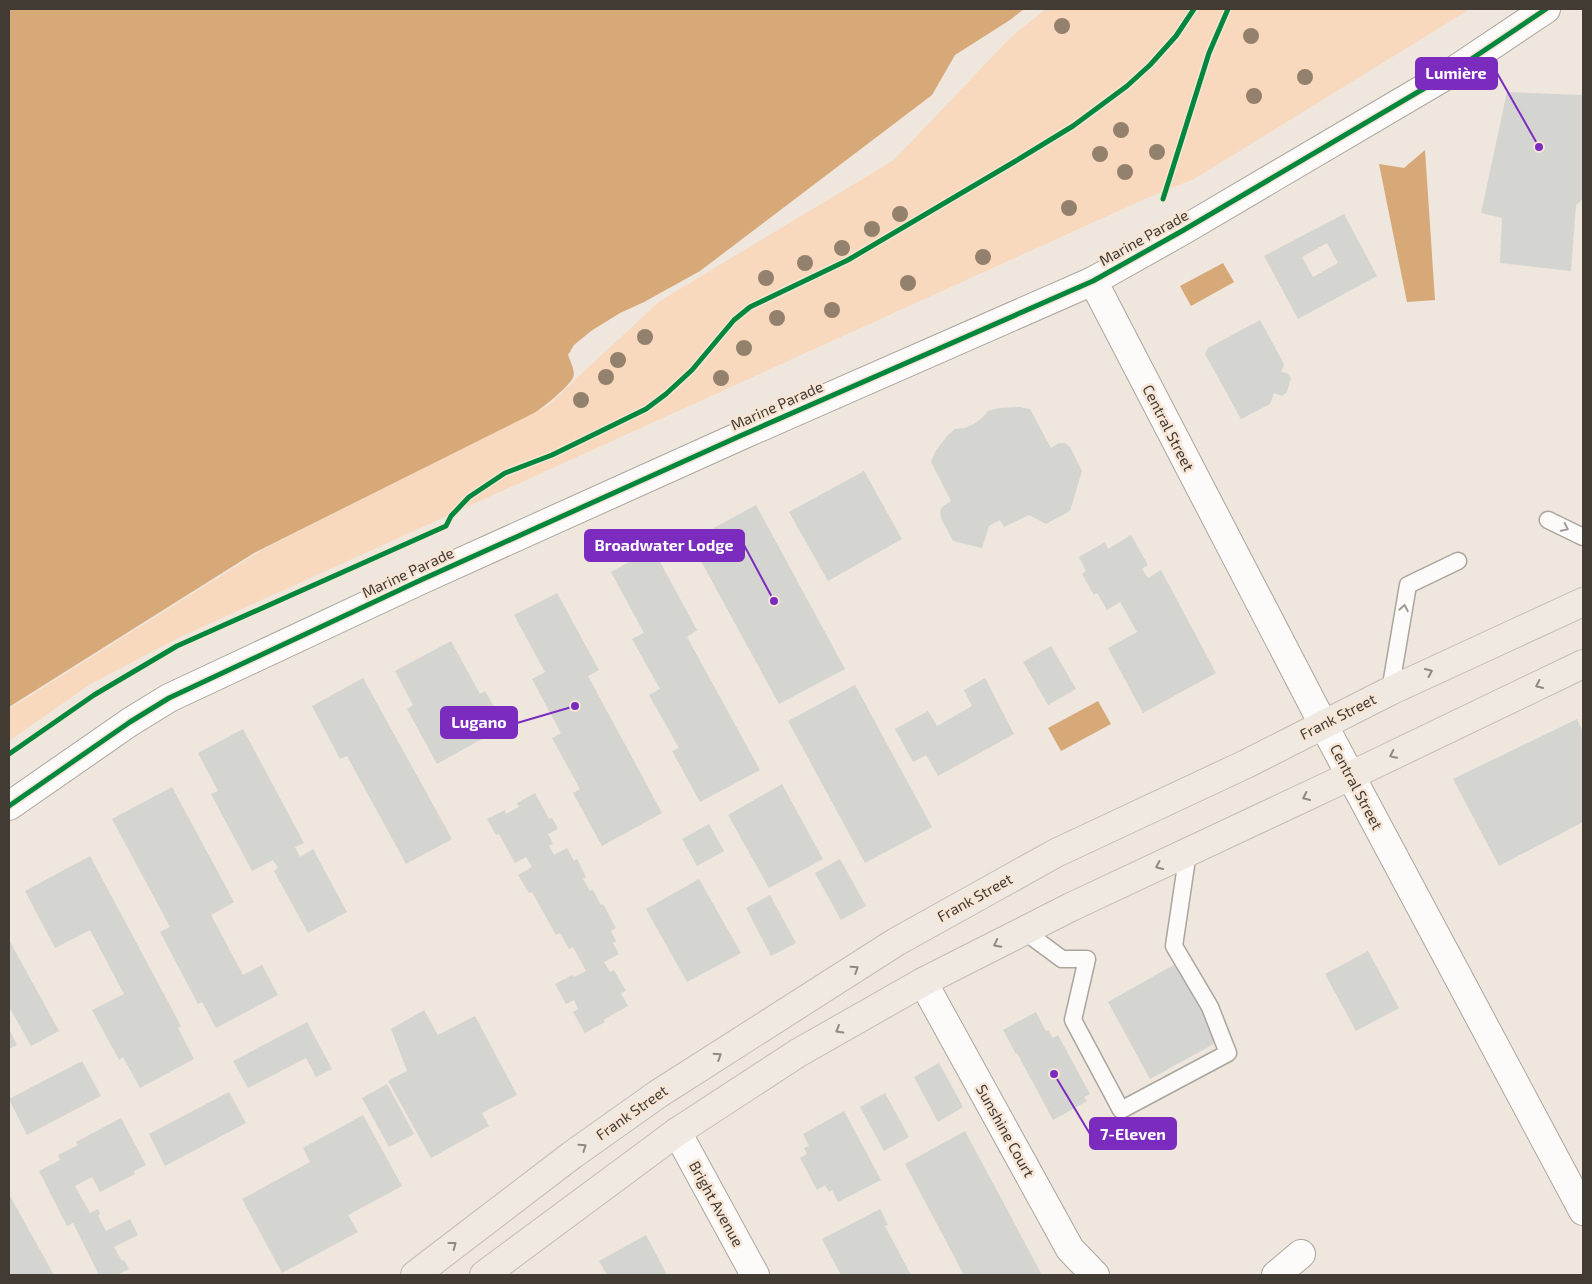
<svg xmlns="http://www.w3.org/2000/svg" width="1592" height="1284" viewBox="0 0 1592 1284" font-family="'Exo 2',sans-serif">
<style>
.green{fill:#f8d9bd}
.water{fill:#d7a878}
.building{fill:#d4d4d1;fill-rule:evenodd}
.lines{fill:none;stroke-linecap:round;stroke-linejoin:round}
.lane-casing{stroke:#aba59e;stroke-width:19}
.street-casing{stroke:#aba59e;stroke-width:30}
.secondary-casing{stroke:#aba59e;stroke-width:30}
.highway-casing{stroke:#c6bbb0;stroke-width:30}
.lane{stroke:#fdfbfa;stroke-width:16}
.street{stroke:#fdfbfa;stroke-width:28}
.secondary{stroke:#fdfbfa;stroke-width:28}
.highway{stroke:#f0e9e2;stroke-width:28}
.cycleway-casing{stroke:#f7e5d5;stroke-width:8}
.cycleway{stroke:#00873e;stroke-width:5}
.tree{fill:#93806d}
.oneway{stroke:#a09b97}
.oneway2{stroke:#908982}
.labels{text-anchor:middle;stroke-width:5;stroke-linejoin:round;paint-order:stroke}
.street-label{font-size:15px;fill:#423b34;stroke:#f7e5d5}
.leader{fill:none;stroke:#7b2cbf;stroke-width:2}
.callout-dot{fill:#7b2cbf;stroke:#f7e5d5;stroke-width:2}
.callout{fill:#7b2cbf;stroke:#7b2cbf;stroke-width:2}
.callout-label{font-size:16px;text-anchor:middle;font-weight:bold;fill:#fff}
</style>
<rect width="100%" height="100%" fill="#efe6dd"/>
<path class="green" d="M1046,9H1470L1194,179L1147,198L178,638L89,685L9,741V709L262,550L549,405L580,375L660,301L894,160L1011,37Z"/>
<path class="water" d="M9,9H1024L1010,20L955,55L932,95L700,271L644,302L620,313L591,331L574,345L568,355C570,361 576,371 573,378C568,387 544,407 534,413L254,553L9,707Z
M1425,150L1435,300L1407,302L1379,164L1404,168Z
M1223,263L1234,282L1191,306L1180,286Z
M1098,701L1111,724L1061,751L1048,728Z"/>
<path class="building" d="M1507,92L1583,95V199L1576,205L1571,271L1500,263L1502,218L1481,213Z
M1344,214L1377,276L1298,319L1264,256ZM1327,243L1338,263L1313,277L1302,257Z
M1260,320L1284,364L1281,372L1287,373L1291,378L1287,392L1282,396L1274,393L1270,404L1241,419L1205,354L1208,348Z
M1020,407L1030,409L1051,448L1059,443H1065L1070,447L1082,471L1070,511L1046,524L1029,515L1004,527L1000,520L989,526L982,548L953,541L941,518L940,511L942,507L951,501L931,462L935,452L947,436L955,429L965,428L974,424L982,418L988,411L999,408Z
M864,471L902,539L828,581L789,512Z
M756,505L845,669L779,704L690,541Z
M1131,535L1148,565L1142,569L1148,578L1161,570L1216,673L1143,713L1108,648L1137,632L1120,602L1107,610L1097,593L1094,595L1082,574L1086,571L1079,557L1105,542L1108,549Z
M653,549L697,630L687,637L760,770L700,802L672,751L679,748L649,695L660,689L632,639L644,633L611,572Z
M557,593L599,670L588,676L662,813L602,846L573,793L580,789L552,738L561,733L532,679L545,672L514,615Z
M451,641L480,694L485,691L505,726L437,764L407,709L413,705L395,671Z
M1051,646L1076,689L1048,705L1023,662Z
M363,678L452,839L406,864L347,756L340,759L312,706Z
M985,678L1014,734L938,776L926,755L913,762L895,729L928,711L937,726L972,706L964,690Z
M855,685L932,827L865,863L788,721Z
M1577,719L1583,732V822L1499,866L1453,779Z
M243,729L304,843L295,847L300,857L313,849L347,912L308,933L274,871L278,868L273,860L252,871L211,794L218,791L198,753Z
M782,784L823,859L769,888L728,815Z
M172,787L234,902L211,915L243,975L262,965L278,995L216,1028L202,1002L198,1004L160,932L170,927L112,819Z
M535,793L549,819L552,818L558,829L548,834L553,844L549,846L554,855L567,848L574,861L577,859L586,877L583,879L590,891L593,890L601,905L603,904L616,928L611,931L616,941L613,943L619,954L604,962L610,972L614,970L626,991L621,993L628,1006L603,1020L605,1022L585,1033L573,1012L578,1009L574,1000L566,1004L555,984L572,975L574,977L586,971L573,947L569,949L560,933L556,935L532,892L529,893L518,875L532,867L526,857L515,863L499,834L496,835L487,819L505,810L506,814L519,807L517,803Z
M709,824L724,851L697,866L682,839Z
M90,856L181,1026L178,1028L194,1059L140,1088L123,1057L119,1060L92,1010L124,994L90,930L55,948L25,891Z
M840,859L866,906L841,920L815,873Z
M699,879L741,953L687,982L646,909Z
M770,895L796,943L771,956L746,908Z
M9,940L59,1031L31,1046L11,1010L9,1012Z
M1368,951L1399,1008L1356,1031L1325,974Z
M1179,962L1221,1040L1150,1079L1108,1002Z
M424,1010L438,1035L475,1016L517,1095L482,1113L489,1126L431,1158L388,1081L407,1071L391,1029Z
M1036,1012L1046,1031L1048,1030L1053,1038L1058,1035L1090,1094L1084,1097L1087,1101L1053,1120L1017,1053L1016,1054L1003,1030Z
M307,1022L332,1069L316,1077L306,1058L248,1088L233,1061Z
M9,1029L17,1045L9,1049Z
M82,1061L101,1096L27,1135L9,1099Z
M939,1063L963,1107L938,1122L914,1077Z
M387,1084L414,1134L389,1147L362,1098Z
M229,1092L246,1123L165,1166L149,1134Z
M885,1093L909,1137L884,1151L860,1107Z
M844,1111L881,1180L838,1202L832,1190L829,1192L825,1185L817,1190L800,1158L807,1154L804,1148L809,1146L803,1134Z
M363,1115L402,1186L348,1215L358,1232L282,1273L242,1199L310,1162L303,1148Z
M121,1118L146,1165L134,1171L135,1174L100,1192L92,1177L75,1186L90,1213L98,1209L100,1214L98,1216L106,1231L130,1219L138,1235L114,1247L122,1261L124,1260L129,1269L117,1275H99L73,1223L67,1226L39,1171L60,1160L58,1155L78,1145L76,1142Z
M965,1131L1042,1275H964L905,1164Z
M9,1194L25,1223L54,1275H9Z
M880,1209L888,1225L885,1226L911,1275H841L822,1239Z
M646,1235L667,1275H607L599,1261Z"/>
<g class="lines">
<defs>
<path id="lane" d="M1548,520L1583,537
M1390,691L1408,585L1458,561
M1024,931L1062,959H1087L1073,1020L1121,1110L1228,1053L1210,1007L1174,946L1188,852"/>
<path id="street" d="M1093,281L1323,724
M923,982L1070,1249L1095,1275
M677,1132L755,1275
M1276,1275L1301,1254"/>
<path id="secondary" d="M1323,724L1583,1211
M9,806L130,722L169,698L423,579L740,436L1093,281L1182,231L1452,72L1546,9"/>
<path id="highway" d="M415,1275L572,1155L658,1094L896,942L1056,853L1246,764L1390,691L1583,602
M484,1275L677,1132L798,1053L923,982L1071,907L1350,776L1583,664"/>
</defs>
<use href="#lane" class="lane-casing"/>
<use href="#street" class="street-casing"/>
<use href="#secondary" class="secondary-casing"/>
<use href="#highway" class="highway-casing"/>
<use href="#lane" class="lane"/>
<use href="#street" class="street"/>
<use href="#secondary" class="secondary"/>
<use href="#highway" class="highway"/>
<defs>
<path id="cycleway" d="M1163,199L1209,53L1228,9
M9,754L94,695L177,646L446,526L451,516L469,497L505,473L552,455L646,409L666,394L692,370L734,320L750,307L848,260L1014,162L1073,126L1127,86L1150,65L1176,36L1194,9
M9,806L130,722L169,698L423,579L740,436L1093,281L1182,231L1452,72L1546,9"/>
</defs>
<use href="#cycleway" class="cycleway-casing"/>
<use href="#cycleway" class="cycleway"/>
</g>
<g class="tree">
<circle cx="1062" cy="26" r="8"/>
<circle cx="1251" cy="36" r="8"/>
<circle cx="1305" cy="77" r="8"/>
<circle cx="1254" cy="96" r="8"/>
<circle cx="1121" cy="130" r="8"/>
<circle cx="1157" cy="152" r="8"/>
<circle cx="1100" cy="154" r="8"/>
<circle cx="1125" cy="172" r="8"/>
<circle cx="1069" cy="208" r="8"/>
<circle cx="900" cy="214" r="8"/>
<circle cx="872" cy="229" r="8"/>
<circle cx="842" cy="248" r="8"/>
<circle cx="983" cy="257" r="8"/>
<circle cx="805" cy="263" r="8"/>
<circle cx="766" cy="278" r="8"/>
<circle cx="908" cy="283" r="8"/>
<circle cx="832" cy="310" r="8"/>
<circle cx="777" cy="318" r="8"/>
<circle cx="645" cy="337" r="8"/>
<circle cx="744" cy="348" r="8"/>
<circle cx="618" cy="360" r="8"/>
<circle cx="606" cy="377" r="8"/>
<circle cx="721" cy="378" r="8"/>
<circle cx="581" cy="400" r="8"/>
</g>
<defs><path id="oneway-chevron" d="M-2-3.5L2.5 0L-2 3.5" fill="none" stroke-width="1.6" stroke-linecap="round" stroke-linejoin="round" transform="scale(1.25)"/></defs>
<g class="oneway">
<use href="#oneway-chevron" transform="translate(1565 528) rotate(26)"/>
<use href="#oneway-chevron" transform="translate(1404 608) rotate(-80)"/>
</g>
<g class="oneway2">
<use href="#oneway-chevron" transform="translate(1429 672) rotate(-25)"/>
<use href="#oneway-chevron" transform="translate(1539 685) rotate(155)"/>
<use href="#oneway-chevron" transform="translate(1393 755) rotate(154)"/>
<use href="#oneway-chevron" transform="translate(1306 797) rotate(155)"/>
<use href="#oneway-chevron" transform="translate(1159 866) rotate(155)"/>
<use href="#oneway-chevron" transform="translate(997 944) rotate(153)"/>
<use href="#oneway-chevron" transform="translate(855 969) rotate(-33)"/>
<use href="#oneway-chevron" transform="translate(839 1030) rotate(150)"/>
<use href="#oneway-chevron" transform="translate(718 1056) rotate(-33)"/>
<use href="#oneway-chevron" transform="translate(583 1147) rotate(-35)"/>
<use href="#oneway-chevron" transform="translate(453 1245) rotate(-37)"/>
</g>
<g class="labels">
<g class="street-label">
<text transform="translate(1144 238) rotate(-29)" y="5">Marine Parade</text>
<text transform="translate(777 406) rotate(-24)" y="5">Marine Parade</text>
<text transform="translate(1168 428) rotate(63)" y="5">Central Street</text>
<text transform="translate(408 573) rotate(-25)" y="5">Marine Parade</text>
<text transform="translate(1338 717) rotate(-27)" y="5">Frank Street</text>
<text transform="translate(1356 787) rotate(62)" y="5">Central Street</text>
<text transform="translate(975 898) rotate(-29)" y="5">Frank Street</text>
<text transform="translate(632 1113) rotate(-35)" y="5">Frank Street</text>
<text transform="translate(1005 1131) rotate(61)" y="5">Sunshine Court</text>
<text transform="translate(716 1204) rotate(61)" y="5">Bright Avenue</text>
</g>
</g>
<path class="leader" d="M1539 147L1497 73M774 601L744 545M575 706L517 723M1054 1074L1090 1134"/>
<g class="callout-dot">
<circle cx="1539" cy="147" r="5"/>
<circle cx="774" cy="601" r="5"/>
<circle cx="575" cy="706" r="5"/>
<circle cx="1054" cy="1074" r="5"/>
</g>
<g class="callout">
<rect x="1416" y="58" width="81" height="31" rx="5"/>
<rect x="585" y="530" width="159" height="31" rx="5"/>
<rect x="441" y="707" width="76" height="31" rx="5"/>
<rect x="1090" y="1118" width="86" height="31" rx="5"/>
</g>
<g class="callout-label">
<text x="1456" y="79">Lumière</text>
<text x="664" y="551">Broadwater Lodge</text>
<text x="479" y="728">Lugano</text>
<text x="1133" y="1140">7-Eleven</text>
</g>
<rect width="1592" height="1284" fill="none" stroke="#423b34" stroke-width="20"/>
</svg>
